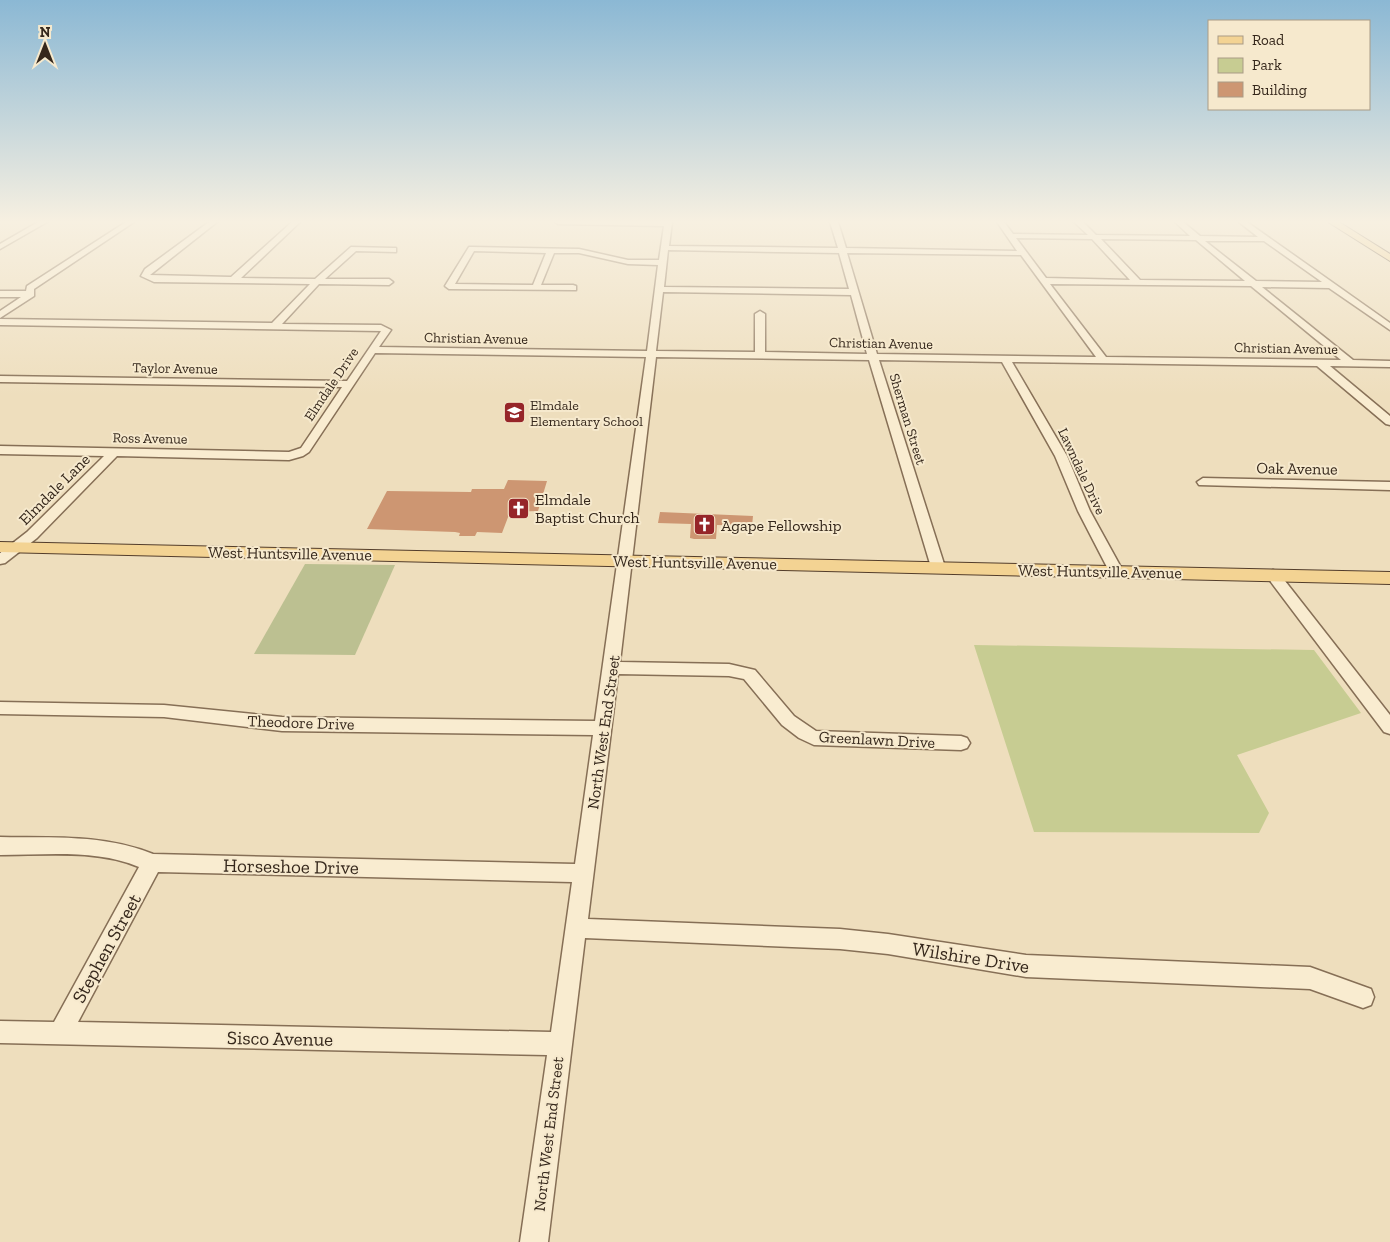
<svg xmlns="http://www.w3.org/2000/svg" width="1390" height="1242" viewBox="0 0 1390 1242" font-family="'Zilla Slab',serif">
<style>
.green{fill:#c7cc92}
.cemetery{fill:#bcc091}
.building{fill:#cd9672}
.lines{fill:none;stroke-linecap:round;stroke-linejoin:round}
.minor-casing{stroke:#866f56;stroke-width:3}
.major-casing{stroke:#533d2b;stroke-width:2}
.minor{fill:#f9ecd0;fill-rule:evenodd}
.major{fill:#f3d393;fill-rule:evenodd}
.labels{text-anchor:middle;stroke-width:4;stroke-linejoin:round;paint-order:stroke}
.far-street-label{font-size:14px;fill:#35271b;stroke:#f6e9cd}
.far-poi-label{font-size:14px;fill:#35271b;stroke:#f6e9cd;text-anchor:start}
.street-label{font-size:16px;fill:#35271b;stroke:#f6e9cd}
.poi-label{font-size:16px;fill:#35271b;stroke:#f6e9cd;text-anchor:start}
.near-street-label{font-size:19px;fill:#35271b;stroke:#f6e9cd}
</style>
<rect width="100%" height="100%" fill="#eedebd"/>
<path class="green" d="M974,645L1314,650L1361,713L1237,755L1269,813L1259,833L1034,832Z"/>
<path class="cemetery" d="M305,564L395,565L355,655L254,654Z"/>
<path class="building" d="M508,480L547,481L538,511L510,512L502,533L477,532L475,536H459L460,533L455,532L367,529L387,491L471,492L472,489H504Z
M660,512L753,516L752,526L717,525L716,539H694L690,538L691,524L658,523Z"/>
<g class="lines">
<defs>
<path id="minor" d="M38,222H47L0,249V244Z
M126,222H134L34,289V296L0,318V311L21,297H0V291H26L27,286Z
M209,222H217L150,275L231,277L292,222H300L241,278L315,279L351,247L393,248H396V252L356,251L325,279H389L393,282L389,285L319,284L282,324L381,325L391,330L379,347L647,351L658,265L628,264L579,253H554L541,285H573L576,286V290L449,289L445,286L469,247H472L579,249L628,260H659L664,226L558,224L555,222H672L669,246L838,248L830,222H838L846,248L1017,251L997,222H1004L1013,234L1088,235L1074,222H1083L1096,235L1190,236L1175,222H1183L1200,236L1258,237L1239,222H1247L1390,323V330L1329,288L1262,287L1353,360L1390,361V367L1330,366L1390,416V425L1386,424L1317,366L1012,362L1067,456L1090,511L1123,571L1121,574H1111L1109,571L1078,511L1055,456L1002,362L879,360L945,567L943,570H933L931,567L869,360L656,357L620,662L729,664L755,670L794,716L816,731L961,736L967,738L970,743L967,748L961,750L814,745L799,738L782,725L744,679L729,676L618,674L588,919L840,929L888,934L1026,955L1310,967L1371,989L1374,997L1371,1005L1363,1008L1310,989L1026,977L888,954L840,949L585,938L548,1242H520L547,1055L0,1043V1021L54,1022L139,867C96,849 46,855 0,855V837C52,838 104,834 153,854L575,864L593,735L282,731L164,717L0,714V702L164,705L282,717L595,721L646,357L375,353L309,452L303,456L289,460L117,456L37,538L5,563L0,564V553L27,532L104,456L0,454V446L289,452L301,448L342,387L0,382V376L347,381L381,331L0,325V319L272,323L310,284L154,282L141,276L145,269ZM1016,238L1092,239L1130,280L1046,278ZM1101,239L1196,240L1245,281L1140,280ZM1205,241H1264L1322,282L1256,281ZM668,250L839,253L849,289L664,287ZM474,251L546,253L533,285L455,284ZM847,253L1021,255L1096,357L877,354ZM1050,284L1251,286L1341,360L1106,357ZM663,292L851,295L867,354L765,352V314L760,311L755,314V352L656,351ZM158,872L572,882L551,1032L78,1022Z
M1203,478L1390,482V490L1199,485L1197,482Z
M1273,570L1278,572L1390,715V734L1384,732L1268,578L1266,575L1268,572Z"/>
<path id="major" d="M1328,222H1339L1390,254V261Z
M0,542L1390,572V584L0,552Z"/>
</defs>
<use href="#minor" class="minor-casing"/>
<use href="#major" class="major-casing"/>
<use href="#minor" class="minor"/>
<use href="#major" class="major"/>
</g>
<linearGradient id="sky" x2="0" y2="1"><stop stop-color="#8bb8d4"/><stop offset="0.56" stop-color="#f7f0e1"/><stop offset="1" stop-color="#f7f0e1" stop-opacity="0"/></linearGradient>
<rect width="1390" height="396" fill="url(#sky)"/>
<defs>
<symbol id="school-square" viewBox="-11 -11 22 22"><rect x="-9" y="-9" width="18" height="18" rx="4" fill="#962529" stroke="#f6e9cd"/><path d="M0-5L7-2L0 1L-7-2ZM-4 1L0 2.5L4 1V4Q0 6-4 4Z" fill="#fff"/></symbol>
<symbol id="church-square" viewBox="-11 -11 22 22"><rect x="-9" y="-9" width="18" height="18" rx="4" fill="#962529" stroke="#f6e9cd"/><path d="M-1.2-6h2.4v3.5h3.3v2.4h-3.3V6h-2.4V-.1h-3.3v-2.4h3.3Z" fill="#fff"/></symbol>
</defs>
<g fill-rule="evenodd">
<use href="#school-square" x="502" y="400" width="25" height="25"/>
<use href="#church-square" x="506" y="496" width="25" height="25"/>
<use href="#church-square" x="692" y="512" width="25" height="25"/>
</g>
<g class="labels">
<g class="far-street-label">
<text transform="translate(476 338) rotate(1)" y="5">Christian Avenue</text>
<text transform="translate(881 343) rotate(1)" y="5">Christian Avenue</text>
<text transform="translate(1286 348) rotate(1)" y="5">Christian Avenue</text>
<text transform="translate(175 368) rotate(1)" y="5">Taylor Avenue</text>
<text transform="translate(331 384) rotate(-56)" y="5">Elmdale Drive</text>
<text transform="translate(908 419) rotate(73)" y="5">Sherman Street</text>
<text transform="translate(150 438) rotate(1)" y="5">Ross Avenue</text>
<text transform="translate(1082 471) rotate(65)" y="5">Lawndale Drive</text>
</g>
<g class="far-poi-label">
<text x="530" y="410">Elmdale<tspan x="530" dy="16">Elementary School</tspan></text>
</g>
<g class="street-label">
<text transform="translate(1297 468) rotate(1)" y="6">Oak Avenue</text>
<text transform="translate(54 489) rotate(-45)" y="6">Elmdale Lane</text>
<text transform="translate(290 553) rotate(1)" y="6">West Huntsville Avenue</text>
<text transform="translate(695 562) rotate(1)" y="6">West Huntsville Avenue</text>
<text transform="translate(1100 571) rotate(1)" y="6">West Huntsville Avenue</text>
<text transform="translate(301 722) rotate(2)" y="6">Theodore Drive</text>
<text transform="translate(603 732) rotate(-82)" y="6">North West End Street</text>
<text transform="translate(877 739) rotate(3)" y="6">Greenlawn Drive</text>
<text transform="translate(548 1134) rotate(-83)" y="6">North West End Street</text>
</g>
<g class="poi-label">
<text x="535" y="505">Elmdale<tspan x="535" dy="18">Baptist Church</tspan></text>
<text x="721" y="531">Agape Fellowship</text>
</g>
<g class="near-street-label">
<text transform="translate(291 866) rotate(1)" y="7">Horseshoe Drive</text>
<text transform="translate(106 948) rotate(-61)" y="7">Stephen Street</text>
<text transform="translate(971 957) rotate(9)" y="7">Wilshire Drive</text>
<text transform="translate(280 1038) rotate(1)" y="7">Sisco Avenue</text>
</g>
</g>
<rect x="1208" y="20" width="162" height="90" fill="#f6e9cd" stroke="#a99b86"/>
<rect x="1218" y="36" width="25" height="8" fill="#f3d393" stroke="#a99b86"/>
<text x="1252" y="45" font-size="15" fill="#35271b">Road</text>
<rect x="1218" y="58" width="25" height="15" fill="#c7cc92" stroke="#a99b86"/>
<text x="1252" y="70" font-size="15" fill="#35271b">Park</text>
<rect x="1218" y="82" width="25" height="15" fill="#cd9672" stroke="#a99b86"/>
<text x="1252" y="95" font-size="15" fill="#35271b">Building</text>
<g transform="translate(45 45)" stroke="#f6e9cd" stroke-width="4" paint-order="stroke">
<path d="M0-4L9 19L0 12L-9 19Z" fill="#35271b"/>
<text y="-8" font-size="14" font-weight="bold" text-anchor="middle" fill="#35271b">N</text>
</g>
</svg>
